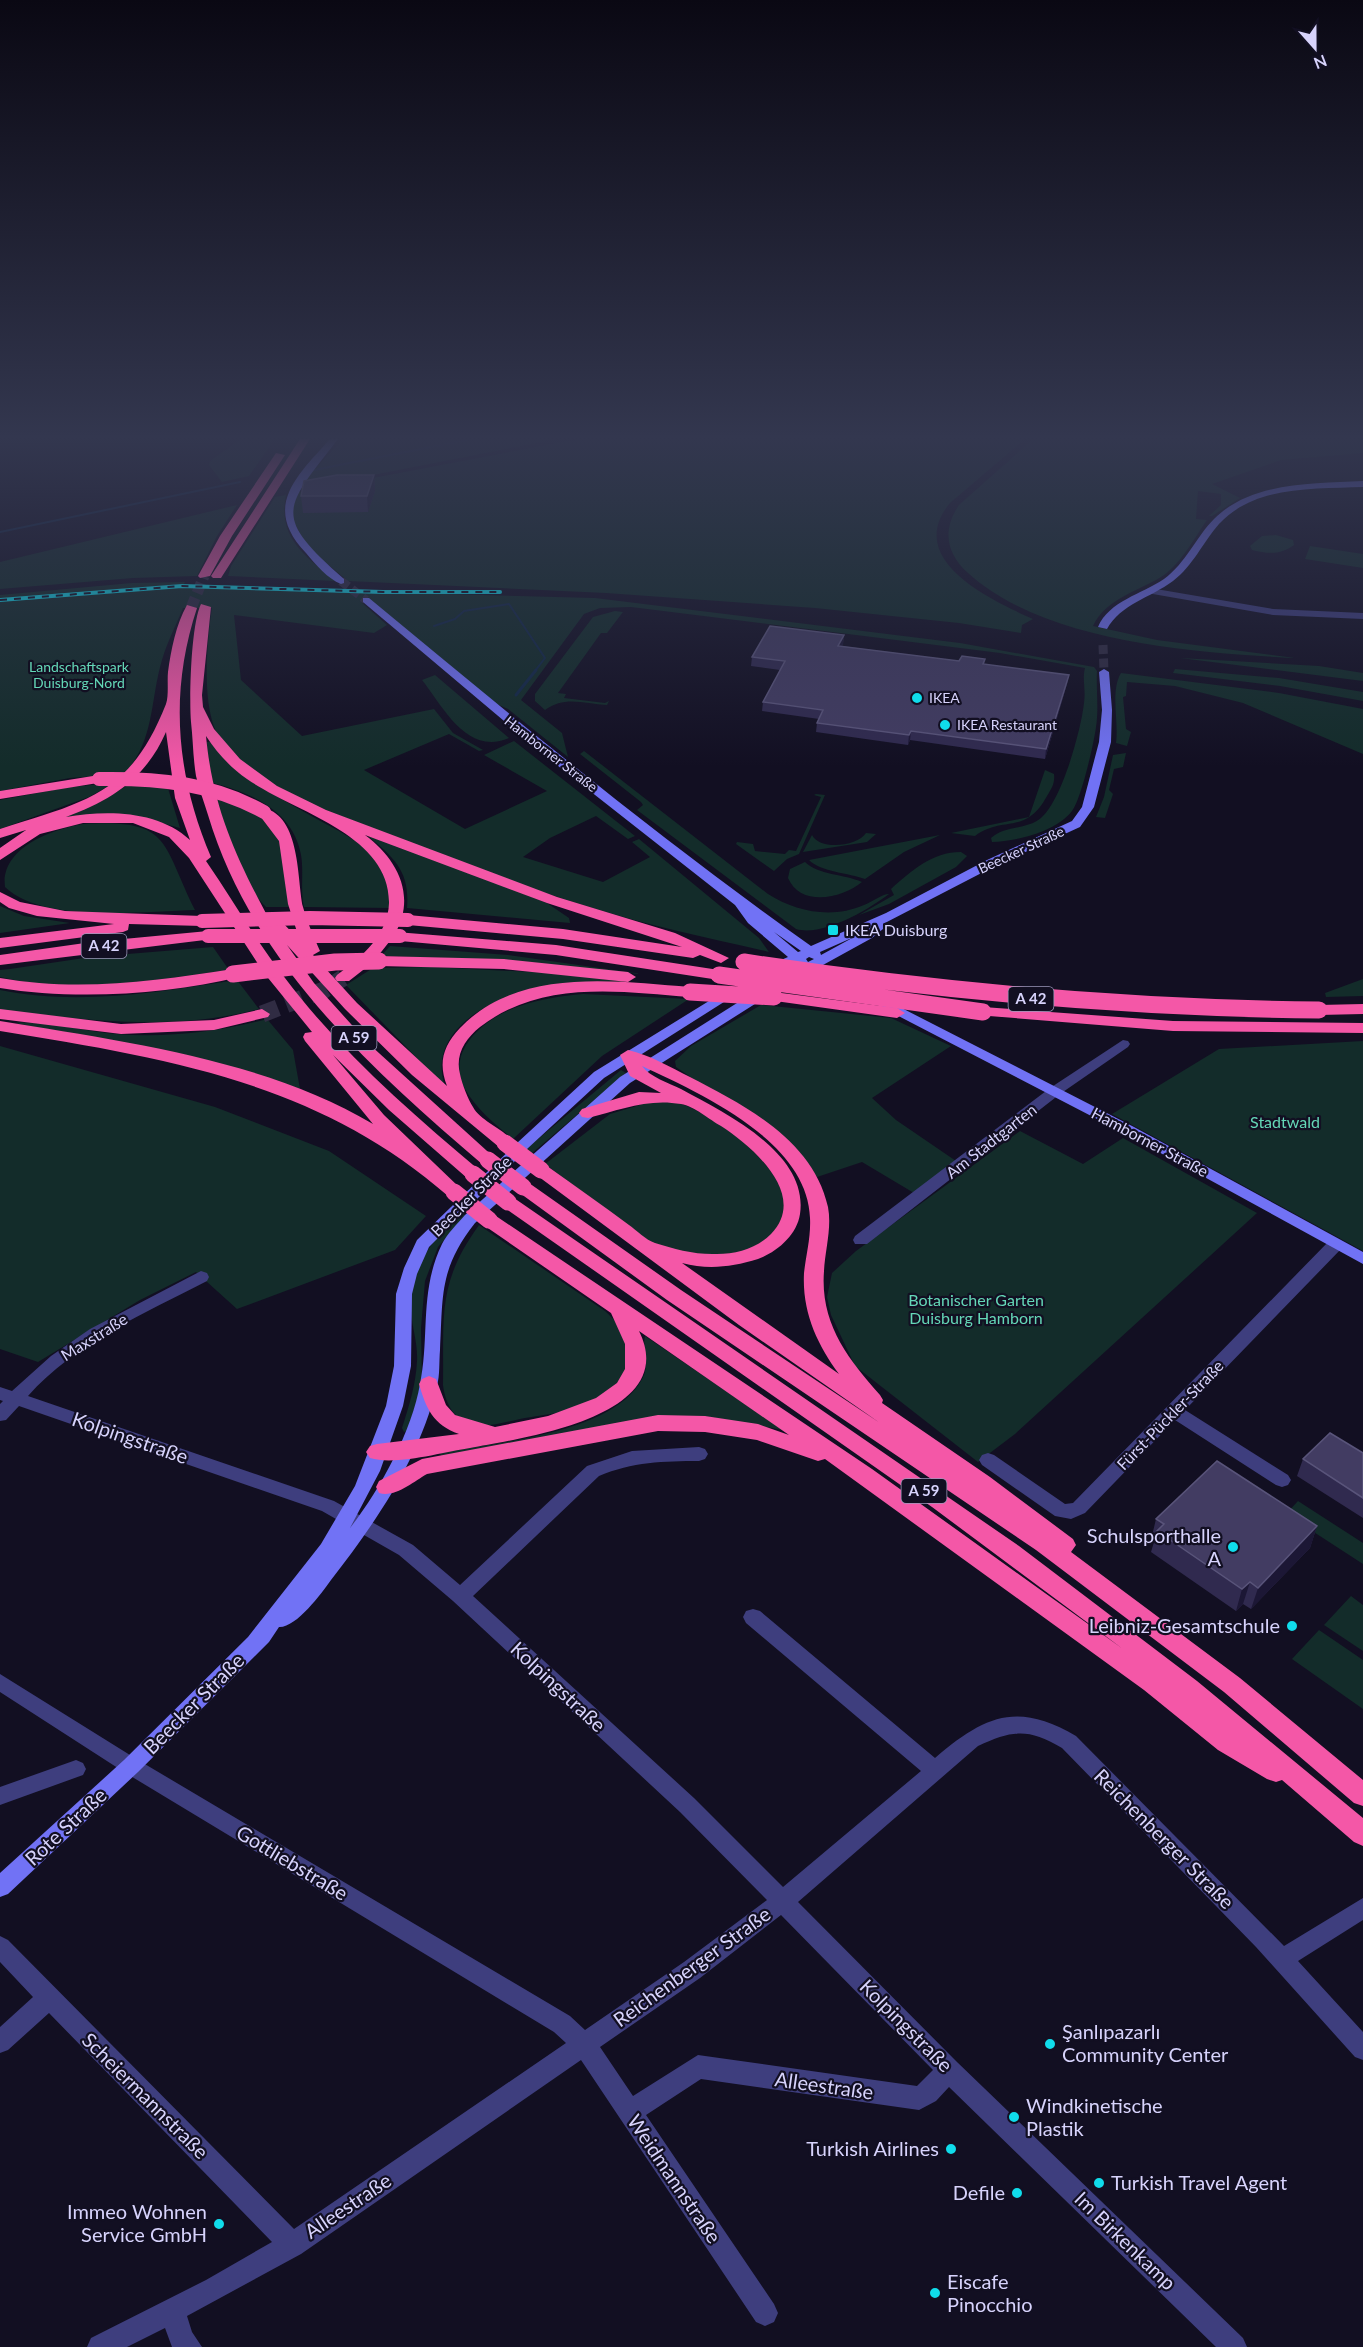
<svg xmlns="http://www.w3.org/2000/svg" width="1363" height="2347" viewBox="0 0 1363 2347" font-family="Lato,sans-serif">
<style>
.green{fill:#132c2a}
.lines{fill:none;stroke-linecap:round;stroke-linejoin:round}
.stream-far1{stroke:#132948;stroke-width:2}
.stream{stroke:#132948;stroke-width:3}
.secondary-tunnel{stroke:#302c43;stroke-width:9;stroke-dasharray:9 4.5;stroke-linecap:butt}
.highway-tunnel-far1{stroke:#302c43;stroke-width:11;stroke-dasharray:11 5;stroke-linecap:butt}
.highway-tunnel{stroke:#302c43;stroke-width:17;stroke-dasharray:17 9;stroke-linecap:butt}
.street{fill:#3e3e7e;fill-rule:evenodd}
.secondary{fill:#7172f5;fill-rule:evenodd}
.highway{fill:#f457a7;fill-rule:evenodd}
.rail-casing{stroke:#10dceb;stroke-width:4}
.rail{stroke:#120f22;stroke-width:2;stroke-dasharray:7;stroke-linecap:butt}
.highway-bridge-far1{stroke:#f457a7;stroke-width:14}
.highway-bridge{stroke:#f457a7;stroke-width:17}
.wall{fill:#302a4f}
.shaded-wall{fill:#1c1735}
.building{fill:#423c62;stroke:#59547a;stroke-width:1.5}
.poi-dot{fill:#10dceb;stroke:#120f22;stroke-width:2}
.labels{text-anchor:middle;stroke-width:4.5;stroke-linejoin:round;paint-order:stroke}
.far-park-label{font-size:14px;fill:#64d7b7;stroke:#120f22}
.far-poi-label{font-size:14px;fill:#d7d3fc;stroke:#120f22;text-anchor:start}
.far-street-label{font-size:14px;fill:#d7d3fc;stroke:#120f22}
.shield{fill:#120f22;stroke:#9c98bb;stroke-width:1.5}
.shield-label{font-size:15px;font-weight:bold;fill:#d7d3fc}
.poi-label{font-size:16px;fill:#d7d3fc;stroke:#120f22;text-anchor:start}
.park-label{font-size:16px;fill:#64d7b7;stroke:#120f22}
.street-label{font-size:16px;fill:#d7d3fc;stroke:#120f22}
.near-street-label{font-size:20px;fill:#d7d3fc;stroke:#120f22}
.near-poi-label{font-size:20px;fill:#d7d3fc;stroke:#120f22;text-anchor:end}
</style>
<rect width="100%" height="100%" fill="#120f22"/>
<path class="green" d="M241,439H275L249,476L222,482L209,465L210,461Z
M343,439H557L301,489L306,479Z
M578,439H1025L950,503C903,560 991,600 1033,619L1022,625L1021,633L959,623L815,608L606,593L348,581L308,548L294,522L292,506L299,492Z
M1033,439H1363V453L1281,460L1212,484L1240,498L1212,516H1209L1221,505V494L1198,491L1196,519L1207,520C1195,537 1182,562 1164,575C1140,591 1106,598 1093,626L1157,640L1295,658C1196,653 1045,643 968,573C946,553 942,530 959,505Z
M286,495C277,538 306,556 335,581L228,576L231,566L275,497Z
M237,505L217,536L197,576L133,578L0,589V562Z
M1276,535L1293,540L1294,545C1280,555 1269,554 1252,550L1250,546L1262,536Z
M1310,546L1363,554V568L1305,559Z
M185,582L184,584L0,599V595L132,583Z
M187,587L595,598L960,643L1094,667L1097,671C1096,689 1099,709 1096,727C1094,743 1081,800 1072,811C1056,832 1017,841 992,842L991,838C1005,825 1027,830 1041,818C1062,800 1081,730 1084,703C1086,690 1082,679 1085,668L1000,653L631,607L600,608L584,614L521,700L562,733L568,757L508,709L492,702L372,601H360L387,625L374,633L234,615L241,680L302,736L434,709L453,733L483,750L479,751L449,734L364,770L465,829L547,791L484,755L514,741L635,836L628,839L596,816L550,838L523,857L603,882L650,857L632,842L639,839L759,938L769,952C710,938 650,926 593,908C522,887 453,860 384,833C327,811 259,792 221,740C200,711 207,641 212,608H183C176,625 167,643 162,660C150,700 155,741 124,774L70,778L0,791V601Z
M615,611L623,612L607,633H601L558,693L566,694L564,698L605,703L609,701L607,705C585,704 565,695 545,710L535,701V694L593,617Z
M1180,658L1319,666L1363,673V681Z
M1175,669L1279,678L1363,692V701L1280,686L1173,673Z
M1121,673L1279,693L1363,709V754L1243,703L1175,686L1127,682L1126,696L1123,697L1126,729L1131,732L1127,746L1116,743C1119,722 1110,691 1121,673Z
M435,675L509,738C467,756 444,708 422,680Z
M205,742H210C238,777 277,796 315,818C339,831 367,844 382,867C388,877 389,896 391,908L304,907C300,890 304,872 301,855C294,812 251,792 212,783Z
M584,751L768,894C796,912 832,919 864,905C872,902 882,894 889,894C868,910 822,937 796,929L637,810L643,805L641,802L580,754Z
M1126,753L1123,767L1114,769L1109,790L1113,794L1105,818L1096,817L1104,797L1113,755Z
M1045,770L1054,774C1055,783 1052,788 1047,796C1025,836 1004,815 975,836L951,833L1029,817Z
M114,783L89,797L0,829V800L69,787Z
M131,783L167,785L180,828L132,815L49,822L102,801Z
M214,794L257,813L280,837L290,907H266C239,881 225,830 214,794Z
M816,794L825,795L799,854L787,859L774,871L736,844L737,842L753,844L755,851L785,854L789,850L796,851L821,797L814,795Z
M83,824C172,819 161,842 195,910C145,911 43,924 5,887C0,847 54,829 83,824Z
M866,833L876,834L867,842L803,852L812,835C820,851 858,846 866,833Z
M940,835L904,852L865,879C849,873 821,872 809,860Z
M372,836L547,903L569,918L570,923L407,908C410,873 396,859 369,837Z
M961,852L967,856L956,867L889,904L859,915L894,895L891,889C911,871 932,852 961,852Z
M805,862C818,875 844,874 862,882C843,898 801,908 788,878L790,869Z
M0,906L24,916L70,923L0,933Z
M390,946L508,955L642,974L509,960L381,956Z
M213,947L229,970C152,980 76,995 0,977V970L10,969L91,957Z
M430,967L553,973L636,983C610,985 584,987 558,989C546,990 532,989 521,992C481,1004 430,1035 444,1083L442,1084L346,985L373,968Z
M1363,979V996L1326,997L1325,993Z
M237,980L259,1009C173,1032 87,1020 0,1010V990C78,1006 159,992 237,980Z
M583,994L689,999L602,1056L513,1139C495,1124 477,1110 465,1089C444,1050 486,1017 520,1006C540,999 561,996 583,994Z
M761,1005L891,1018L951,1046L872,1098L896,1120L956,1161L914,1193L862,1162L817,1177L800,1153L676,1067L675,1061L691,1046Z
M267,1019L293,1050L300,1089L231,1067L15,1023C37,1020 90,1032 116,1034C166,1038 218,1032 267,1019Z
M1363,1041V1251L1112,1114L1219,1049Z
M0,1046L215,1107L329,1151L426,1216L395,1250L237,1309L196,1272L140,1300L38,1362L0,1349Z
M621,1070L626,1073L531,1154L526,1149Z
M643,1100C653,1100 665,1100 675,1102C713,1112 784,1165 786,1208C787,1236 743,1256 719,1257C706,1258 672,1251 660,1246C644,1240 629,1226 615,1216C591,1199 568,1181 545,1164L610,1114L640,1105Z
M1020,1131L1083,1164L1123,1138L1257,1213L1015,1434L978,1462L855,1366L831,1315L827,1297L832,1273L856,1251Z
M460,1211L465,1215L438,1247L425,1281L421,1328L422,1384L407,1431L404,1432L402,1428C409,1406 416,1384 417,1361C418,1343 412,1328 411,1311C407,1269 434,1239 460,1211Z
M479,1225L605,1311C623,1328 628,1334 627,1359C626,1407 561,1412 525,1418C509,1421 485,1429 470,1424C452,1418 445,1401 443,1385C444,1316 437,1283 479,1225Z
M645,1336L783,1430L705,1416L441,1457L440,1453C496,1442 618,1434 644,1375C649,1362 642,1346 645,1336Z
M1298,1501L1363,1543V1564L1286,1514Z
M1351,1596L1363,1605V1651L1324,1625Z
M1319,1630L1363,1660V1709L1292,1659Z"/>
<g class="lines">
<path class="stream-far1" d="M314,470L472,439
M0,532L240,482
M434,626L455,619L464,611L509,604L545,658L535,671"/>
<path class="stream" d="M516,695L536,670"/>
<path class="secondary-tunnel" d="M341,581L366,600
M1103,645L1104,671"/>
<path class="highway-tunnel-far1" d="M191,608L204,576"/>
<path class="highway-tunnel" d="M262,1014L324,990L343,978"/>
<path class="street" d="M1150,588L1273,609L1363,613V619L1273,615L1147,593V589Z
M1123,1040L1128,1041L1130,1044L1128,1047L1060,1094L867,1244H855L853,1240L855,1236L1050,1088Z
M1336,1239L1344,1244L1342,1248L1185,1410L1288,1475L1291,1480L1288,1485L1282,1487L1276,1485L1175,1420L1085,1513L1071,1519L1055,1516L982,1465L979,1460L982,1455L988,1453L994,1455L1065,1504L1073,1503L1330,1240Z
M201,1271L207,1273L209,1277L207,1281C145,1313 75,1343 28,1396L334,1501L413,1545L460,1585L587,1466L632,1451L699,1447L705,1449L708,1454L705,1459L699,1461C664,1461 632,1462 599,1476L473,1596L694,1798L783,1887L921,1771L746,1623L743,1617L746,1611L753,1609L760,1611L935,1758C984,1716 1017,1701 1076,1736L1284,1946L1363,1898V1920L1298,1961L1363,2032V2060L1355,2057L1256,1947L1062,1748C1028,1728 1013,1730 978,1746L798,1902L957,2062L1243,2338L1247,2347H1216L949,2087L936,2101L919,2110L701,2079L646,2115L774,2304L778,2313L774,2322L765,2326L756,2322L581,2060L301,2254L187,2316L192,2332L202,2347H172L165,2328L127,2347H87L91,2338L206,2280L272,2242L49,2013L8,2050L0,2053V2027L33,1997L0,1962V1936L8,1940L294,2229L566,2043L554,2032L124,1772L0,1692V1674L138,1760L570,2016L585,2030L684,1962L767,1900L680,1812L453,1601L399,1555L322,1511L19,1406L6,1420L0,1421V1404L3,1401L0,1400V1387L12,1391L51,1356L90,1329ZM781,1915L933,2070L917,2086L698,2055L633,2096L600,2047L700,1978Z
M76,1760L83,1763L86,1769L83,1775L0,1805V1787Z"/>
<path class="secondary" d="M330,439H338C284,509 271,515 344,579V583L341,584C328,579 315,564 306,553C262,507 296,477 330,439Z
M1363,481V487C1315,489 1255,485 1219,524C1203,542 1193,566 1173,581C1150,598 1121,604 1107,629L1098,627C1109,601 1142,594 1164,579C1186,563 1196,537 1214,519C1252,481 1313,484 1363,481Z
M363,598H369C514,718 658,838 811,946L886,913L987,860L1072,821L1082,807L1099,742L1102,710L1099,672L1104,669L1109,672L1112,710L1111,742L1094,807L1080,827L995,866L883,924V929L872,938L803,976H793L791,973L801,966L796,963L772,973L765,969L767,966L788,957L748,923L735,905L548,758L363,602ZM774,932L801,951L798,952ZM854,937L821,955L820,952ZM809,957L814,959L808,962L806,959Z
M730,988L737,992L735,995L604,1078L527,1149L429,1247L417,1274L412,1294L411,1366L403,1406L380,1471L350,1528C380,1490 412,1431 420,1384C430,1335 419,1292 442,1244C447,1234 457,1224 465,1215L620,1077L756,991H766L768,994L766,997L630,1083L475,1223C439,1269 443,1295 440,1350C439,1362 440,1375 437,1386C419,1460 376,1522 331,1580C321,1594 296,1628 279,1627L269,1642L138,1772L8,1894L0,1897V1873L124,1760L248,1637L321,1544L355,1486L386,1406L394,1366L396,1294L404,1268L417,1240L517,1143L594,1072Z
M888,1001L1134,1127L1363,1252V1264L1124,1133L883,1008L881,1005Z"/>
<path class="highway" d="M300,439H310L221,578H213L211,576Z
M276,453L285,455L232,536L210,576L200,578L198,576L220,536Z
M201,604L211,607L202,695L203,707L214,729L240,759L277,786L326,810L557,897L675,933L729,958L721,963L700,955L693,958L563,939L408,925L401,921L396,932L556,945L719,970L727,975L725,978L719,980L556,955L400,941L393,937L378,956L504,959L628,972L636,977L628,982L504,969L379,966L372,963L349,981H337L335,978L337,975C362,957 388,935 389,903C390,834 294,812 247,779C231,768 217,753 206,736C213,809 236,857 270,921L272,924L283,923L300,941L288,904L279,841L257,812L264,808C301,817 297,879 303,907C307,922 314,937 320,951L313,955L357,1003L447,1086C438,1063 443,1046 460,1028C518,967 614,981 690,987L698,992L690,997C617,991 541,980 480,1027C465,1039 455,1055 460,1074C462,1084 468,1099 473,1107C481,1122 504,1128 514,1143L505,1149L499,1147L412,1075L345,1009L287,945L314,983L369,1044L497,1160L488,1166L482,1164C369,1067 252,962 208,815C204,802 199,789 196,776C193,758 193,739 191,722C189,698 191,624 201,604ZM365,835L547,903L682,947L563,929L408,915L402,917C411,884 391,854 365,835Z
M187,605L197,608C169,693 176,775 211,857L206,861C233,900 256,941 285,978C340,1051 409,1111 479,1170L482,1174L479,1178H467L389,1110L333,1055L384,1115L460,1188L463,1192L460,1196H448C318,1082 165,1058 0,1031V1021C122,1041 266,1060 373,1124L305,1041L303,1037L305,1033L312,1032L264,973L189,858L169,837L133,823H83L40,834L0,860V848L26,830L0,838V829C87,801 130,795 166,704C169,695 167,681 168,672C171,650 176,624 187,605ZM166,732L175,798L190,840C158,810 106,810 66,817C112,800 146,778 166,732Z
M99,775L104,776V782L0,799V791Z
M0,892L20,902L65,911L202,916L210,921L202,926L129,924L128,930L123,932L0,948V938L114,924L37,916L9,908L0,902Z
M208,931L213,933L216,936L213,939L0,965V955L92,942Z
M233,969L239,971L241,974L239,977C166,995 73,1000 0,988V978C79,992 155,981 233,969Z
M774,992L897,1008L905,1013L897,1018L768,1000L766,997L768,994Z
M1363,1004V1014L1319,1015L1311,1010L1319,1005Z
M983,1007L1173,1021L1363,1023V1033L1173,1031L977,1015L975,1012L977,1009Z
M0,1009L121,1024L214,1020L262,1009L270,1014L268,1017L214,1030L121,1034L0,1019Z
M628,1050C650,1055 670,1067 690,1077C746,1106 813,1140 828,1207C832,1228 825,1250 824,1271C820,1323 847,1358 880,1395L883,1400L882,1403L990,1477L1073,1539L1076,1545L1071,1552L1240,1678L1363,1780V1806L1354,1803L1224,1692L1036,1550L667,1300L517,1191L514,1187L517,1183H529L681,1290L880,1423L739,1325L535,1174L532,1170L535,1166H547C574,1185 602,1205 629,1225C636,1230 646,1240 655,1243C674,1249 696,1255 717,1254C737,1254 757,1248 771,1234C809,1195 752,1146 721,1126C710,1120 694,1106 681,1104C648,1098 619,1110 588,1118L582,1117L579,1113L582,1109L639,1092L661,1093L630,1076L620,1055ZM642,1066C702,1094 808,1142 810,1218C811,1237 806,1255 804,1273C802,1312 817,1344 839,1374L682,1263C708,1270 732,1267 758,1259C777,1252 797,1235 800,1214C809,1153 725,1113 681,1089C669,1083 650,1077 642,1066Z
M508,1196L514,1198L1019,1546L1197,1681L1363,1818V1846L1354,1842L1282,1780L1276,1782L1267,1779L1218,1750L1144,1690L825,1459L818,1461L757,1440L705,1432L658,1431L427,1474C413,1482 395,1498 379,1493L376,1487L379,1481L422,1459L658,1415L705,1416L758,1424L789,1435L639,1331C682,1417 522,1438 470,1448C443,1452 395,1466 370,1458L366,1452L370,1446L377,1444L459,1434C433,1425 426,1408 419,1384L422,1379L429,1376L436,1379L446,1405L455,1415L495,1427L548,1416L596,1398L617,1383L625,1369V1344L611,1313L482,1224L480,1220L482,1216H496L872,1469L1123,1649L932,1507L502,1206L499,1202L502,1198Z"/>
<defs>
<path id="rail" d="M0,600L182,586L383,592H500"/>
</defs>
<use href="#rail" class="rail-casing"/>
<use href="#rail" class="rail"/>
<path class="highway-bridge-far1" d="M99,779C158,778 212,783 264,812
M202,921L310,918L408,920
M208,936H400
M364,961H379"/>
<path class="highway-bridge" d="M744,962C935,991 1126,1008 1319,1010
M233,974L335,962L379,961
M719,975L983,1012
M690,992L774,997
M505,1143L541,1170
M488,1160L523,1187
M473,1174L508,1202
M454,1192L489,1220"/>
</g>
<path class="wall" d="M374,475L375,491L368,512L303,513L301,496Z
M844,635L843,644L842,646L959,661L985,659L984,665L1069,675L1067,684L1045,759L910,740L908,745L816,732L817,723L819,719L762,711L763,702L780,670L751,666L752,657Z
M1363,1453V1518L1297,1476L1303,1459Z
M1156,1519L1317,1526L1310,1548L1251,1609L1243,1604L1236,1611L1151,1552L1154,1542L1151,1540Z"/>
<path class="shaded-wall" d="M374,475L375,491L368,512L367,496Z
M844,635L843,644L838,655V646Z
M1069,675L1067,684L1045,759L1046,749Z
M911,731L910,740L908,745L909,735Z
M1317,1526L1310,1548L1251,1609L1258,1588Z
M1250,1582L1243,1604L1236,1611L1242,1589Z"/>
<path class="building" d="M337,475H374L367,496H301L304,481Z
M770,626L844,635L838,646L959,661L962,656L985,659L983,664L1069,675L1046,749L911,731L909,735L817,723L823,710L763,702L785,661L752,657Z
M1330,1433L1363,1453V1498L1303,1459Z
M1217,1461L1317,1526L1258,1588L1250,1582L1242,1589L1157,1531L1164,1524L1156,1519Z"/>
<linearGradient id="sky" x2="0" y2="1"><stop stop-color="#0a0813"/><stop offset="0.57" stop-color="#33374f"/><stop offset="1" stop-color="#33374f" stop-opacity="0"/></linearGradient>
<rect width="1363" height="767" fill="url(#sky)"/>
<g class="poi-dot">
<circle cx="917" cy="698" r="6"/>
<circle cx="945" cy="725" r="6"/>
<rect x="827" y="924" width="12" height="12" rx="3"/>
<circle cx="1233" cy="1547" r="6"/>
<circle cx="1292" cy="1626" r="6"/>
<circle cx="1050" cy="2044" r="6"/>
<circle cx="1014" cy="2117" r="6"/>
<circle cx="951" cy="2149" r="6"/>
<circle cx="1099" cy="2183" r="6"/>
<circle cx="1017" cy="2193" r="6"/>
<circle cx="219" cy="2224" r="6"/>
<circle cx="935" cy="2293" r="6"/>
</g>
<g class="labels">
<g class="far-park-label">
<text x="79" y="672">Landschaftspark<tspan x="79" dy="16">Duisburg-Nord</tspan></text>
</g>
<g class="far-poi-label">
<text x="929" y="703">IKEA</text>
<text x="957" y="730">IKEA Restaurant</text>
</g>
<g class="far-street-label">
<text transform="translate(551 754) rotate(38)" y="5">Hamborner Straße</text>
<text transform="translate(1021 850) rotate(-25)" y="5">Beecker Straße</text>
</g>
<g class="shield">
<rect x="81.5" y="934" width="45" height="24" rx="4.5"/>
<rect x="1008.5" y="987" width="45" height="24" rx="4.5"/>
<rect x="331.5" y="1026" width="45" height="24" rx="4.5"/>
<rect x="901.5" y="1479" width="45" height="24" rx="4.5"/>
</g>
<g class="shield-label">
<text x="104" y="951">A 42</text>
<text x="1031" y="1004">A 42</text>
<text x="354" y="1043">A 59</text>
<text x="924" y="1496">A 59</text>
</g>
<g class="poi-label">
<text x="845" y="936">IKEA Duisburg</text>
</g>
<g class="park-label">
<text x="1285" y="1128">Stadtwald</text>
<text x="976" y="1306">Botanischer Garten<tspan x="976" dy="18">Duisburg Hamborn</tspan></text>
</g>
<g class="street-label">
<text transform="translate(991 1141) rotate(-38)" y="6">Am Stadtgarten</text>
<text transform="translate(1150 1142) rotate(28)" y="6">Hamborner Straße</text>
<text transform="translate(471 1196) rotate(-45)" y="6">Beecker Straße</text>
<text transform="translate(94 1337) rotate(-32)" y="6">Maxstraße</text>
<text transform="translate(1170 1415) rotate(-46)" y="6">Fürst-Pückler-Straße</text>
</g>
<g class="near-street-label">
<text transform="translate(130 1438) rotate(19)" y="7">Kolpingstraße</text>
<text transform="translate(558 1687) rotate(43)" y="7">Kolpingstraße</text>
<text transform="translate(194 1704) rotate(-45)" y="7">Beecker Straße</text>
<text transform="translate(66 1827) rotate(-43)" y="7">Rote Straße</text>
<text transform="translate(1164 1839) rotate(45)" y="7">Reichenberger Straße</text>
<text transform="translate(292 1863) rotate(31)" y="7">Gottliebstraße</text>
<text transform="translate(692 1967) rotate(-36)" y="7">Reichenberger Straße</text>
<text transform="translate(906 2026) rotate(45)" y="7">Kolpingstraße</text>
<text transform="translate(824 2086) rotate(8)" y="7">Alleestraße</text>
<text transform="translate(145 2096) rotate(45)" y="7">Scheiermannstraße</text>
<text transform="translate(674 2179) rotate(56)" y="7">Weidmannstraße</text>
<text transform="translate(348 2206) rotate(-34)" y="7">Alleestraße</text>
<text transform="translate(1125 2241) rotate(44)" y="7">Im Birkenkamp</text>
</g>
<g class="near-poi-label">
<text x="1221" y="1543">Schulsporthalle<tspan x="1221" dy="23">A</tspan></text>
<text x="1280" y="1633">Leibniz-Gesamtschule</text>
<text x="1062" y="2039" text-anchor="start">Şanlıpazarlı<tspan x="1062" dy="23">Community Center</tspan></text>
<text x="1026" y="2113" text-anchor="start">Windkinetische<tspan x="1026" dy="23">Plastik</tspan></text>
<text x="939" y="2156">Turkish Airlines</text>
<text x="1111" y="2190" text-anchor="start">Turkish Travel Agent</text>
<text x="1005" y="2200">Defile</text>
<text x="207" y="2219">Immeo Wohnen<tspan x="207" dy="23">Service GmbH</tspan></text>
<text x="947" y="2289" text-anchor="start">Eiscafe<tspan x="947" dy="23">Pinocchio</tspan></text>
</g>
</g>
<g transform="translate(1315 48) rotate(159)" stroke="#120f22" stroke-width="4.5" paint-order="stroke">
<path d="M0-4.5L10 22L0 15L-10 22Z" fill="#d7d3fc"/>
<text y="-9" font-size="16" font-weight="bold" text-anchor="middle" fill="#d7d3fc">N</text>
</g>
</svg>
